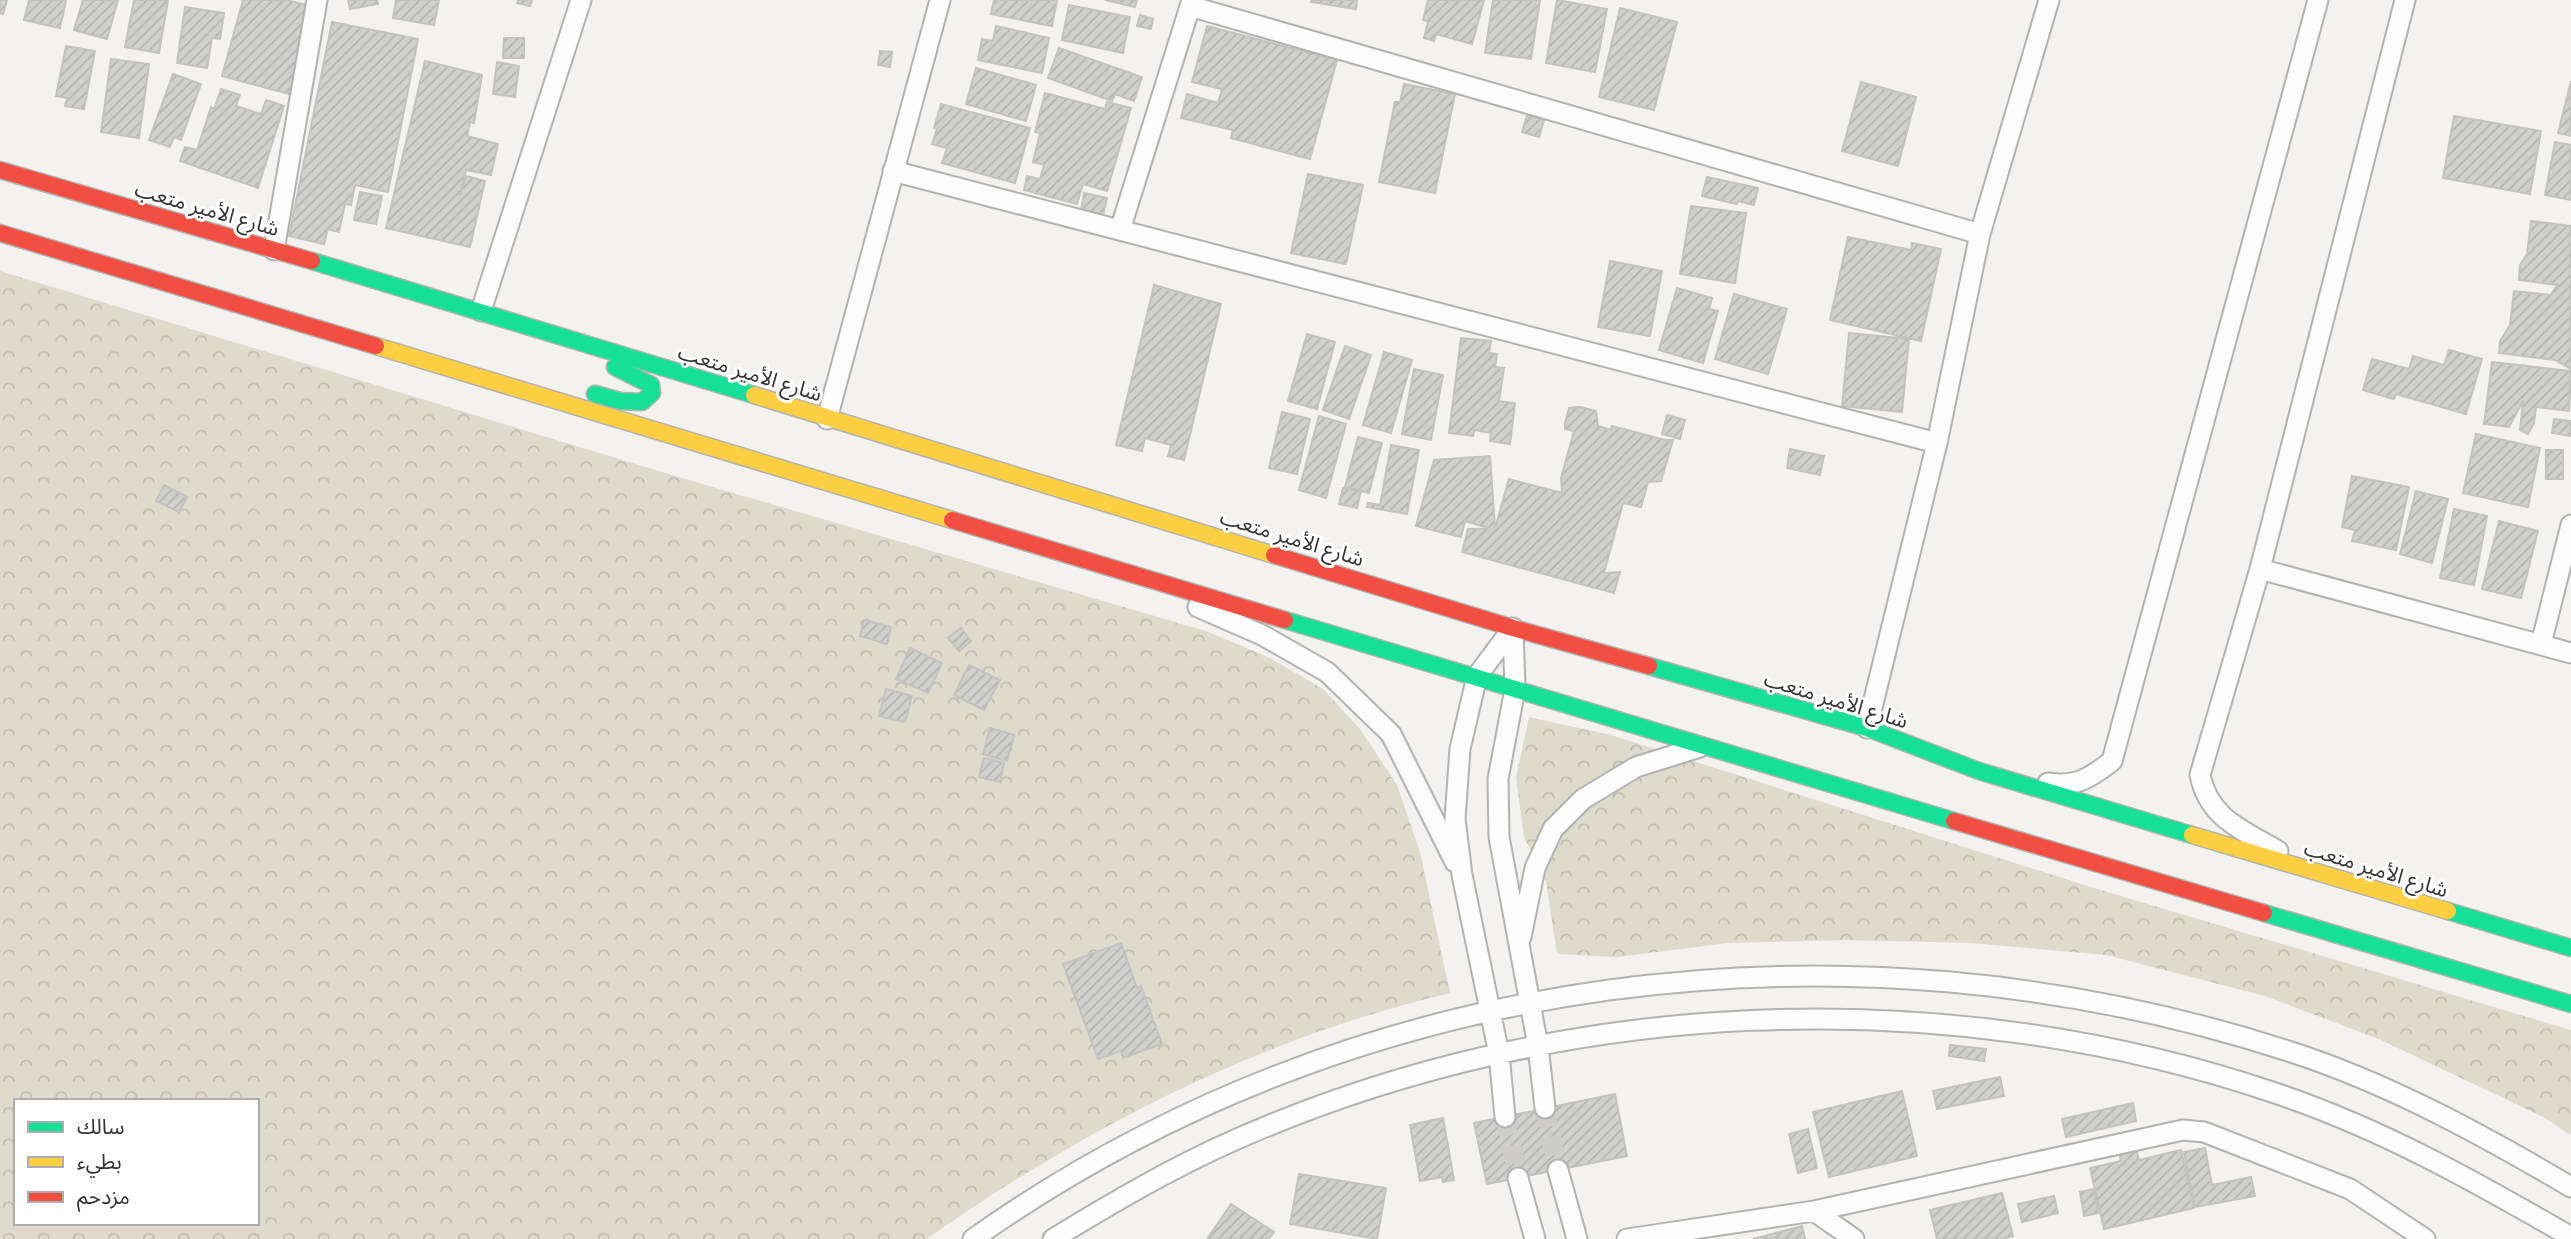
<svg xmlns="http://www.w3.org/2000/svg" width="2571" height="1239" viewBox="0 0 2571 1239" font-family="'Open Sans','Noto Sans Arabic',sans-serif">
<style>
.park{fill:url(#park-crowns);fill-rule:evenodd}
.building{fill:url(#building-hatch);stroke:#c3c2c0;stroke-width:2}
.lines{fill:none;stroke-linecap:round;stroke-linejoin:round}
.street-tunnel{stroke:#cdccc9;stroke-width:19;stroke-dasharray:19 10;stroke-linecap:butt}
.street-casing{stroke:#b2b2b0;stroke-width:23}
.fast-casing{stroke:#b2b2b0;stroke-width:19}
.slow-casing{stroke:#b2b2b0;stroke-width:19}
.jam-casing{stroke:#b2b2b0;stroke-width:19}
.street{stroke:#fdfdfd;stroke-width:19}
.fast{stroke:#16e098;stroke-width:16}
.slow{stroke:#ffcf43;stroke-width:16}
.jam{stroke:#f24e42;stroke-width:16}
.labels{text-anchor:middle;stroke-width:6;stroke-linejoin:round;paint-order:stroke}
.street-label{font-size:21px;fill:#333331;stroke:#fff}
</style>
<defs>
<pattern id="park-crowns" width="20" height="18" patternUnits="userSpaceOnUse" patternTransform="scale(1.75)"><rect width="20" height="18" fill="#dedbcd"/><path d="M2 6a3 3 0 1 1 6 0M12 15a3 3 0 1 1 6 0" fill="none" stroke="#bfbcb0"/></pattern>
<pattern id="building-hatch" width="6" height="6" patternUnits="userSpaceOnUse" patternTransform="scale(1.75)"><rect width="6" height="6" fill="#d0d0cd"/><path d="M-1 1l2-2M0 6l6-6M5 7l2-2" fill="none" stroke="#b3b3b0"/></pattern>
</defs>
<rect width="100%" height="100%" fill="#f3f2ef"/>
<path class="park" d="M0,271L672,475L1206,631L1270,658L1323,689L1360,729L1397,785L1420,852L1450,993C1260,1038 1085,1127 927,1239H0ZM16,1101H257V1223H16Z
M1529,717L1611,735L2091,887L2571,1030V1135L2541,1116L2381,1040L2265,996L2106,955L1971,943L1846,940L1728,943L1618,957L1557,954L1546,882L1524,837L1516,778Z"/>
<path class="building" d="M0,0H7L3,14L0,13Z
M29,0H66L60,28L24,20Z
M83,0H118L107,39L74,30Z
M134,0H168L159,53L125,47Z
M243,0H287L313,7L289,94L222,76Z
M348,0H377L378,4L350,9Z
M396,0H439L434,25L393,18Z
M518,0H532L530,6L517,3Z
M994,0H1057L1052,26L991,14Z
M1105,0H1137L1135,7Z
M1312,0H1357L1356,9L1311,2Z
M1428,0H1484L1472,44L1436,34L1434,41L1424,38L1428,22L1423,20Z
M1493,0H1540L1531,59L1485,53Z
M1557,0L1607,9L1595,72L1546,63Z
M1069,5L1130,17L1123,53L1062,40Z
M185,7L224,13L220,39L212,38L207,68L177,63Z
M1620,8L1677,22L1654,110L1599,97Z
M1140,15L1153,19L1151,29L1137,26Z
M332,22L418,39L388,192L355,185L351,205L345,204L339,232L328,229L324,244L289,236Z
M996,26L1049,38L1042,73L978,60L982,39L993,41Z
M1207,26L1337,60L1310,159L1231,138L1233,130L1181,118L1187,94L1218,103L1222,89L1192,82Z
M504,38H524V58H503Z
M66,46L95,51L84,109L65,106L67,98L56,96Z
M1059,48L1142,77L1134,101L1115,94L1112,101L1048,78Z
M880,51L892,52L890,67L878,65Z
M111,59L149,64L139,138L101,132Z
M425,61L482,75L474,123L470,122L467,136L498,144L491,175L466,170L460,195L466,176L485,181L470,247L386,228Z
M497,62L519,66L515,97L493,94Z
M976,68L1036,85L1026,121L966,104Z
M173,74L201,84L181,140L174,137L170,147L149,140Z
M2571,81V136L2558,133Z
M1861,82L1916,97L1898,166L1842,151Z
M1404,84L1455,94L1435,193L1379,182L1395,102H1400Z
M221,89L240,95L236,106L261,114L266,100L284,106L258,188L180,161L185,147L197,150L211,107L214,109Z
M1045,93L1105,109L1107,102L1131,108L1107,191L1083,184L1077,204L1024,190L1027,176L1040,179L1044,165L1033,162L1040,133L1035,132Z
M941,104L1030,128L1015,183L942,163L947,148L932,144L937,129L934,128Z
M1527,115L1544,120L1539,137L1522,132Z
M2454,116L2541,131L2530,194L2443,178Z
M2555,142L2571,145V200L2545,195Z
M1308,174L1363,185L1346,264L1291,253Z
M1707,177L1758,188L1754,205L1738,201L1737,204L1702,196Z
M360,192L382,196L376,224L354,220Z
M1084,193L1107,198L1103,215L1081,211Z
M1691,206L1746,213L1735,283L1680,274Z
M2531,221L2571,226V369L2555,360L2499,353L2500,341L2510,325L2514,291L2551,295L2557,285L2519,280L2520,265L2527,254Z
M1848,237L1911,250L1912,243L1941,249L1921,341L1830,320Z
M1610,261L1662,271L1650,336L1598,327Z
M1154,285L1221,304L1184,460L1168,456L1171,445L1145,438L1142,451L1116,445Z
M1677,288L1712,298L1709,309L1718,311L1703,363L1659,350Z
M1734,294L1787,309L1768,374L1715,359Z
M1849,333L1909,339L1902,412L1842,406Z
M1307,334L1335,342L1317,409L1288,401Z
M1461,338L1491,341L1489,353L1497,354L1495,367L1504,368L1499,401L1515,403L1510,444L1490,441L1491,433L1474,430L1473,436L1449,433Z
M1345,346L1371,355L1349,419L1323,410Z
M2449,350L2482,359L2466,414L2396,394L2394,399L2363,390L2372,359L2409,369L2413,356L2444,365Z
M1384,352L1412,360L1391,433L1363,425Z
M2492,362L2571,371L2569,411L2536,407L2534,423L2528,434L2520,430L2523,401L2509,427L2484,424Z
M1414,369L1443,375L1431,440L1402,434Z
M1580,407L1596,411L1598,426L1611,430L1612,426L1665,440H1673L1661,481L1648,482L1641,507L1623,503L1604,573L1620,572L1614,593L1462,552L1468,529L1489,528L1465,521L1461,537L1416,526L1434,460L1490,456L1495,528L1509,479L1562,493L1561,478L1574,431L1565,429V423L1569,408Z
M1282,412L1310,419L1297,474L1269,468Z
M1667,415L1685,420L1680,439L1662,434Z
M1319,416L1346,424L1326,498L1299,490Z
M2554,419L2571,421V436L2552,433Z
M2476,434L2540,448L2528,507L2463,493Z
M1358,437L1382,443L1369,493L1345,487Z
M1391,445L1419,450L1407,514L1367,507L1368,503L1380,505Z
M1790,449L1824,456L1820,475L1787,468Z
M2546,450H2563V479H2546Z
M2352,476L2409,487L2396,550L2352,541L2355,530L2342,527Z
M164,485L187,497L179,512L156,501Z
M1343,488L1361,491L1357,508L1339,504Z
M2416,491L2448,499L2432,563L2400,554Z
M2454,509L2487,516L2474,585L2440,578Z
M2499,521L2538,531L2521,598L2482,589Z
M864,620L891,627L887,644L860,636Z
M961,628L971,641L959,651L948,638Z
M910,648L942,663L928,693L896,679Z
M969,665L1000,680L984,710L954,695Z
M886,689L912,696L905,722L879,716Z
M990,728L1014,735L1007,761L983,754Z
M984,758L1004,763L1000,782L979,777Z
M1121,943L1137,988L1141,986L1162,1044L1123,1058L1121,1051L1098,1059L1063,964Z
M1950,1045L1986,1049L1984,1061L1949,1056Z
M2000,1077L2004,1096L1937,1109L1933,1091Z
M1902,1091L1917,1156L1829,1177L1813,1112Z
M1615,1094L1627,1156L1487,1184L1474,1123Z
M2133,1103L2136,1121L2066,1137L2062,1119Z
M1443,1118L1454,1180L1443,1182L1442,1177L1420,1181L1410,1125Z
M1808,1129L1817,1168L1798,1173L1789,1134Z
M2205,1148L2212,1185L2251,1177L2255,1196L2195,1207L2184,1152Z
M2136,1149L2139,1160L2181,1150L2194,1208L2104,1229L2090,1168L2121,1161L2119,1153Z
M1299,1174L1386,1188L1377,1239L1290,1224Z
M2094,1189L2098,1213L2084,1216L2080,1192Z
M2002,1193L2013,1236L2002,1239H1937L1930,1210Z
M2054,1196L2058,1213L2022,1222L2018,1204Z
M1231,1204L1274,1232L1269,1239H1207Z
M1802,1226L1805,1239H1753Z"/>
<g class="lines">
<path class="street-tunnel" d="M1545,1108L1558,1170
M1505,1117L1518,1178"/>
<defs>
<path id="street" d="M1190,6L1980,234
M893,171L1937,443
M1120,230L1192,0
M274,250L317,0
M481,311L581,0
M827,419L940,0
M2260,569L2571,653
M1198,607L1262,635L1327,672L1391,734L1455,862
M1513,628L1515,689L1498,779L1499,837L1538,1046L1545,1108
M2541,644L2571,525
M1867,728L1937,443L1980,234L2049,0
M2048,783C2077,787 2090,778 2112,761L2318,0
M2278,851C2243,830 2209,819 2200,775L2260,569L2405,0
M1521,937L1535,868L1553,829L1583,799L1636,767L1700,747
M1505,1117L1499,1054L1462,875L1455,819L1460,749L1477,676L1513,628
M1558,1170L1577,1239
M1518,1178L1535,1239
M1814,1211L1854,1239
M973,1239C1353,969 1848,908 2288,1051C2388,1083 2481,1134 2571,1187
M1053,1239C1112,1203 1173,1167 1237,1139C1560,997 1940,980 2275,1093C2380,1128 2476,1182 2571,1237
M1627,1239L1814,1211L2183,1130L2204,1132L2350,1189L2425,1239"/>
<path id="fast" d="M312,261L754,395
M595,394L620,401L642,402L652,393L651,385L615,367
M1285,620L1954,821
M1649,666L1867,728L1979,771L2192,835
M2448,911L2571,948
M2264,913L2571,1004"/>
<path id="slow" d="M376,346L952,520
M754,395L1274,555
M2192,835L2448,911"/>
<path id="jam" d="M0,170L312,261
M0,233L376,346
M952,520L1285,620
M1274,555L1513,628L1649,666
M1954,821L2264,913"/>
</defs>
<use href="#street" class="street-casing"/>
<use href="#fast" class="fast-casing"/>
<use href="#slow" class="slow-casing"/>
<use href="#jam" class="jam-casing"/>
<use href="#street" class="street"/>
<use href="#fast" class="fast"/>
<use href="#slow" class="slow"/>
<use href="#jam" class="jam"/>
</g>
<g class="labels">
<g class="street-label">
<text transform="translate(207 209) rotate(16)" y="7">شارع الأمير متعب</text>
<text transform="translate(750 373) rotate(17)" y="7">شارع الأمير متعب</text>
<text transform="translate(1292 538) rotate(17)" y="7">شارع الأمير متعب</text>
<text transform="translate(1836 700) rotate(17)" y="7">شارع الأمير متعب</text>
<text transform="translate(2376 869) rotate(17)" y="7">شارع الأمير متعب</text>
</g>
</g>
<rect x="14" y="1099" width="245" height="126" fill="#ffffff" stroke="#adadad" stroke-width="2"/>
<rect x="28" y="1122" width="35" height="10" fill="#16e098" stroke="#adadad" stroke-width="2"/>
<text x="77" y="1134" font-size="21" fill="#333331">سالك</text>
<rect x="28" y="1157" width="35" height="10" fill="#ffcf43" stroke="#adadad" stroke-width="2"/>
<text x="77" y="1169" font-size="21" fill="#333331">بطيء</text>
<rect x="28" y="1192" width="35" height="10" fill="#f24e42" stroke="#adadad" stroke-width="2"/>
<text x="77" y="1204" font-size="21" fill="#333331">مزدحم</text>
</svg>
